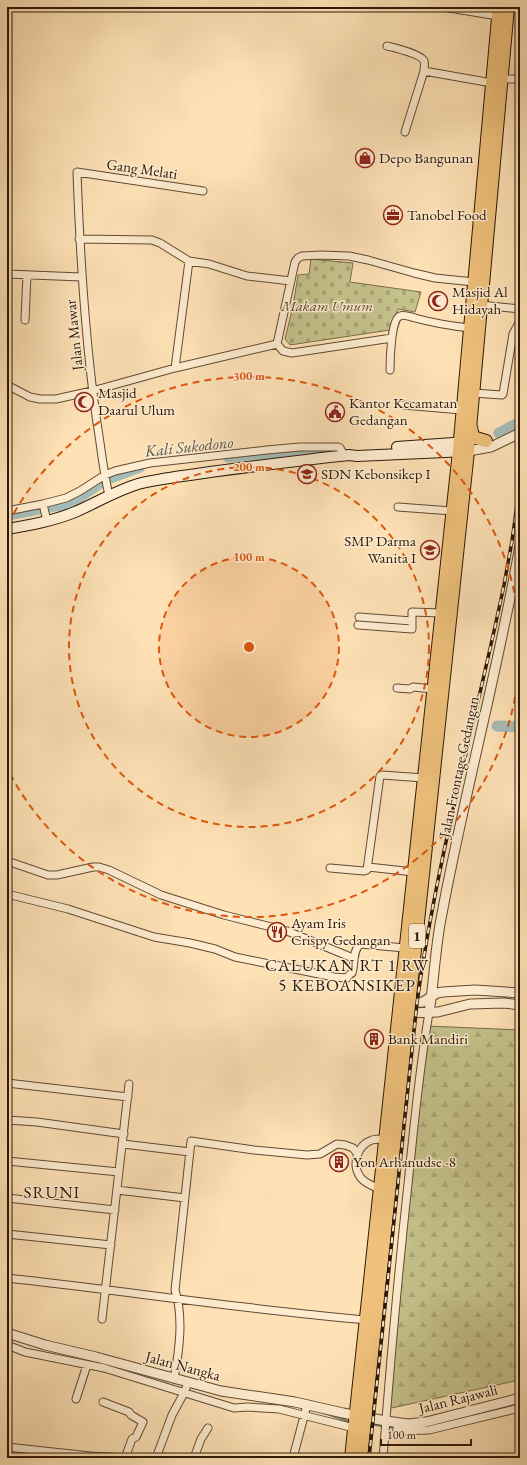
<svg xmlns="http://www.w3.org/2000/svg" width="527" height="1465" viewBox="0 0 527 1465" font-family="'EB Garamond',serif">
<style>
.forest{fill:url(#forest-firs);stroke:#796d49}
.cemetery{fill:url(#cemetery-stones);stroke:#796d49}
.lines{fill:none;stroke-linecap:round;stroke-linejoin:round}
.stream{stroke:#747a71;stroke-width:2}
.river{stroke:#a4bcb8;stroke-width:11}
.minor-casing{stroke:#614a33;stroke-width:9}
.tertiary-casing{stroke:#614a33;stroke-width:11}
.secondary-casing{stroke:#2d1807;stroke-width:12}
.trunk-casing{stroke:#2d1807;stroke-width:14}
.minor{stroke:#feecd0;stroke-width:7}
.tertiary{stroke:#feecd0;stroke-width:9}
.secondary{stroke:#feecd0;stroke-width:10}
.trunk{stroke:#efc17b;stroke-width:12}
.rail-casing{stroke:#2d1807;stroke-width:3.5}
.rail{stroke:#feecd0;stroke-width:2;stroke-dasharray:6;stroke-linecap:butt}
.ring{fill:none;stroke:#df560c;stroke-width:2;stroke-dasharray:7 5}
.labels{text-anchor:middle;stroke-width:3;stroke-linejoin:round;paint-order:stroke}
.shield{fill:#feecd0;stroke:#6c5843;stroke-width:1}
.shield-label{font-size:14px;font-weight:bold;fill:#2d1807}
.poi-label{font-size:15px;fill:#2d1807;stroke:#feecd0;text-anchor:start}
.street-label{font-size:15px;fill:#2d1807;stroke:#feecd0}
.park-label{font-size:15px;font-style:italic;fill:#5b4b2f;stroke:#feecd0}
.water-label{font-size:16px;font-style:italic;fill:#575145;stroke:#feecd0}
.quarter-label{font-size:17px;letter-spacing:1px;fill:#2d1807;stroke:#feecd0}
.centre{fill:#df560c;stroke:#feecd0;stroke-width:2}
.ring-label{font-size:12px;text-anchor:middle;font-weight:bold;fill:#df560c;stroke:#feecd0;stroke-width:3;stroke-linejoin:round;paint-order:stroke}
</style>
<defs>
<pattern id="forest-firs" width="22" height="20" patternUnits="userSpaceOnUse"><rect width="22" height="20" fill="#c5c28b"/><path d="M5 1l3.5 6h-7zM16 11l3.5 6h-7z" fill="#aaa676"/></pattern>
<pattern id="cemetery-stones" width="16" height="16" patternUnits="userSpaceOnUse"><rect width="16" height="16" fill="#c5c28b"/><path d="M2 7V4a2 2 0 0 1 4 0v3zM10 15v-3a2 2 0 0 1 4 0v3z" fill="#aaa676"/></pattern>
</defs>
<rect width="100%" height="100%" fill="#fee2b6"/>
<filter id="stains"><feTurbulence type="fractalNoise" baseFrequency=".005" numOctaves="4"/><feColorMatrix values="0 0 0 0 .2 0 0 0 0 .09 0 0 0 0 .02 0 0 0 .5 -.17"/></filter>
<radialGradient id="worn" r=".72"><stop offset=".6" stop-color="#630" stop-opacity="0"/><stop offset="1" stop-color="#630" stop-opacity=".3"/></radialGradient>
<path class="forest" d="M427,1026L520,1030V1361L515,1381L387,1409Z"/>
<path class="cemetery" d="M311,259L353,263L350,282L421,292L415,312L398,309L390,330L290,345L285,339L293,306L298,275L309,274Z"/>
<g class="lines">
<path class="stream" d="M324,1413L350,1422
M457,1420L486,1411
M368,1424L396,1428"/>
<path class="river" d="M499,433L520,422
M228,457L329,449
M7,515L71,503L105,480L140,467
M497,726L520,727"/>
<defs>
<path id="minor" d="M443,7L498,16
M387,46C395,48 421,54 424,61C425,64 424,68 424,71
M502,79H520
M405,132L424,71L492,83
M79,239L152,240L160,243L189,261L209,264L247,276L291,281
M7,274L81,277
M481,305L520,309
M25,320L27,275
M277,344L295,262L298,258L302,256L321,255L349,256L368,260L414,273L435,278L474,282
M277,344L283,351L292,353L392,338
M175,368L189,261
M390,370C390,360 391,319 400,316C404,314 411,317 415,318C433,323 451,326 470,328
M7,385L30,397L40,399H56L92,391L175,368L277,344
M473,393L502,395L503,394L513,334L520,321
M403,405L462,410
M109,495C103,471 101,446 97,423C85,340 80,256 77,172L203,191
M43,504L47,521
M398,507L452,511
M7,511L43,504L66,498L80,491L105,475L115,471L150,463L267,450L300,447H338L340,448L344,455
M359,617L412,621
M358,625L412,629V612L441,613
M397,688L410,689L413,687L433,689
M7,861L48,875H57L93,867H99L109,870L161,895L224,915L287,931L353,958
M368,867L414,872
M330,868L364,871L367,870L380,776L382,775L424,778
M7,894L68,909L154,937L190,943L215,949L235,957L334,977L347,978C347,977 351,973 352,973C355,964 352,952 360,944L405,948
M7,1083L128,1097
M7,1120L37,1122L124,1134
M123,1144L190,1152
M7,1161L119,1172
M380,1189C373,1186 366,1184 361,1178C351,1165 357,1145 372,1140C376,1139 381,1139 385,1139
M117,1190L185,1198
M7,1198L115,1210
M7,1234L111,1245
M7,1278C128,1291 247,1310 368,1320
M102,1319L129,1084
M7,1345L25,1352L104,1368L234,1408L247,1407L279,1409L354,1428
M174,1379C179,1351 184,1318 175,1290L191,1141L254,1150L307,1155L320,1154L337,1144L345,1145L353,1148L357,1153
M76,1399L87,1365
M103,1402L129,1412L131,1415L143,1422L136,1437L132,1439L125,1458
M397,1423V1431L429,1430L520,1408
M7,1447L90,1456L129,1458
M294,1454L307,1405
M156,1458L172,1415L184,1393L188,1383
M194,1458L201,1439L208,1428
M383,1458C390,1366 398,1275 408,1184C414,1127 419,1069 429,1013"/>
<path id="tertiary" d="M468,451L491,447L520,433
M410,1003L423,1002L437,993L443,992L475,990L520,993
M409,1013L438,1012L470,1004L504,1003L520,1005
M429,1013C434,982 435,950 441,919C464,794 498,671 520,545
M7,1333L45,1345L96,1357L221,1391L295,1402L343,1413L386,1421L408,1424L426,1422L520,1398"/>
<path id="secondary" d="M397,447L467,442
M7,529C30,525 53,521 75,512C96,503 115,491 138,484C162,478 186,476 210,472C256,466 302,460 349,455L357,456L467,451"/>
<path id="trunk" d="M471,427L473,437L486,441
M351,1458L459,451L499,7
M361,1458L468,451L508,7"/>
</defs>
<use href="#minor" class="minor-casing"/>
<use href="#tertiary" class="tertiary-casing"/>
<use href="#secondary" class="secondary-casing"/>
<use href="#trunk" class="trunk-casing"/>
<use href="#minor" class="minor"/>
<use href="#tertiary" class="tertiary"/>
<use href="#secondary" class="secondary"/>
<use href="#trunk" class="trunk"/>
<defs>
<path id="rail" d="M369,1458L417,1003C436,862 475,724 504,585L512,541L520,483"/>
</defs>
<use href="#rail" class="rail-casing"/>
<use href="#rail" class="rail"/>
</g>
<circle cx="249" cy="647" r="90" fill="#df560c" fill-opacity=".12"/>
<g class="ring">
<circle cx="249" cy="647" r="90"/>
<circle cx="249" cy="647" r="180"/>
<path d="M520 649A271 271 0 0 1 8 770M8 524A271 271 0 0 1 520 645"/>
</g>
<defs>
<symbol id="shop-ring" viewBox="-11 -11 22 22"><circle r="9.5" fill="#feecd0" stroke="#8f2418" stroke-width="1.5"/><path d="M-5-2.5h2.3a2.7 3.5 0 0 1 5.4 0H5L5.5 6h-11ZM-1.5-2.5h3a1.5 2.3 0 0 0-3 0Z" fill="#8f2418"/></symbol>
<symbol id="office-ring" viewBox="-11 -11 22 22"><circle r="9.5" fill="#feecd0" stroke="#8f2418" stroke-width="1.5"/><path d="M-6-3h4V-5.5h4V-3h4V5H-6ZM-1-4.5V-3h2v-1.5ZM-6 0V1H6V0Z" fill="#8f2418"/></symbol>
<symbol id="mosque-ring" viewBox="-11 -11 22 22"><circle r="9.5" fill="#feecd0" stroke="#8f2418" stroke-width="1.5"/><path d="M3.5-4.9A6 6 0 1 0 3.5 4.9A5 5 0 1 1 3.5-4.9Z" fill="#8f2418"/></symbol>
<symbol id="civic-ring" viewBox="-11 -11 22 22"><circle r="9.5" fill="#feecd0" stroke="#8f2418" stroke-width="1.5"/><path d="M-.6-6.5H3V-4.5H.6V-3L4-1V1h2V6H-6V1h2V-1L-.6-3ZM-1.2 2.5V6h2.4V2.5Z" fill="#8f2418"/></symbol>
<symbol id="school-ring" viewBox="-11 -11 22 22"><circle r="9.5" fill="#feecd0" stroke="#8f2418" stroke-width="1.5"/><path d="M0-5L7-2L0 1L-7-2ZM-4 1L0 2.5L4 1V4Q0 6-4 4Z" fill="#8f2418"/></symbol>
<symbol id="restaurant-ring" viewBox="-11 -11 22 22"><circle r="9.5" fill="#feecd0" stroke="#8f2418" stroke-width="1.5"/><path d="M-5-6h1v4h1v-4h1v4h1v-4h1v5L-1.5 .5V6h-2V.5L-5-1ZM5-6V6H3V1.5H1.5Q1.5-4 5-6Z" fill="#8f2418"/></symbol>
<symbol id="building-ring" viewBox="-11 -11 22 22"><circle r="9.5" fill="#feecd0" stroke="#8f2418" stroke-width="1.5"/><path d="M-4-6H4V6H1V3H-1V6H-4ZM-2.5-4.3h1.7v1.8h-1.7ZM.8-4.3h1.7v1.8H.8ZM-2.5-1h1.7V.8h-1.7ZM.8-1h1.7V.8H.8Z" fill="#8f2418"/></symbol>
</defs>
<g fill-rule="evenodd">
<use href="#shop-ring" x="354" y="147" width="22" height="22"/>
<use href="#office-ring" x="382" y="204" width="22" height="22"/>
<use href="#mosque-ring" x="427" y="290" width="22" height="22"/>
<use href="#mosque-ring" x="73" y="391" width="22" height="22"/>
<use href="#civic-ring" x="324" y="401" width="22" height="22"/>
<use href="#school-ring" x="296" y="463" width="22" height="22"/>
<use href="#school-ring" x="419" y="539" width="22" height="22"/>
<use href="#restaurant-ring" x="266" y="921" width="22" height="22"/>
<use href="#building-ring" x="363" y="1028" width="22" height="22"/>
<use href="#building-ring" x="328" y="1151" width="22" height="22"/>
</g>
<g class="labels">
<rect class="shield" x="409" y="924" width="16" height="24" rx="3"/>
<g class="shield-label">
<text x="417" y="941">1</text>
</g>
<g class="poi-label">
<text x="379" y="163">Depo Bangunan</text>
<text x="407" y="220">Tanobel Food</text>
<text x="452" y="297">Masjid Al<tspan x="452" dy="17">Hidayah</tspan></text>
<text x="98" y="398">Masjid<tspan x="98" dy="17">Daarul Ulum</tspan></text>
<text x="349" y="408">Kantor Kecamatan<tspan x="349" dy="17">Gedangan</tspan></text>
<text x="321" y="479">SDN Kebonsikep I</text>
<text x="416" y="546" text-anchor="end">SMP Darma<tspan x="416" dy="17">Wanita I</tspan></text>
<text x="291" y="928">Ayam Iris<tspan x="291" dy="17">Crispy Gedangan</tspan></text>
<text x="388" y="1044">Bank Mandiri</text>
<text x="353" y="1167">Yon Arhanudse -8</text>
</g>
<g class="street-label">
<text transform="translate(142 169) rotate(8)" y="5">Gang Melati</text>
<text transform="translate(74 335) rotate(-96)" y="5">Jalan Mawar</text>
<text transform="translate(459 767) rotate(-78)" y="5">Jalan Frontage Gedangan</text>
<text transform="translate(183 1366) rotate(15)" y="5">Jalan Nangka</text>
<text transform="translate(458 1399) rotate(-14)" y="5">Jalan Rajawali</text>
</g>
<g class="park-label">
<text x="327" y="311">Makam Umum</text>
</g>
<g class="water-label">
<text transform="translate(189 446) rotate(-6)" y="6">Kali Sukodono</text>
</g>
<g class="quarter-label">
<text x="347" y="971">CALUKAN RT 1 RW<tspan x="347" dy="20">5 KEBOANSIKEP</tspan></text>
<text x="52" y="1198">SRUNI</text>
</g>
</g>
<circle cx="249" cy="647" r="6" class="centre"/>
<g class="ring-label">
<text x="249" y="380">300 m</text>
<text x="249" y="471">200 m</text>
<text x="249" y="561">100 m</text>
</g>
<rect width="527" height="1465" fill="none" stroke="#fee2b6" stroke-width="24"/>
<rect x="8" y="8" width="511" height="1449" fill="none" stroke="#2d1807" stroke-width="2"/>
<rect x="12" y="12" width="503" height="1441" fill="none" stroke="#2d1807"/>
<path d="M381 1439v6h90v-6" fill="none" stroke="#2d1807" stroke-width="2"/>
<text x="387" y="1439" font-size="12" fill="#2d1807" stroke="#feecd0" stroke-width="3" paint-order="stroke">100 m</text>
<rect width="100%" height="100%" filter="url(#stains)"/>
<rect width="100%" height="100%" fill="url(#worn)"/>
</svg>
